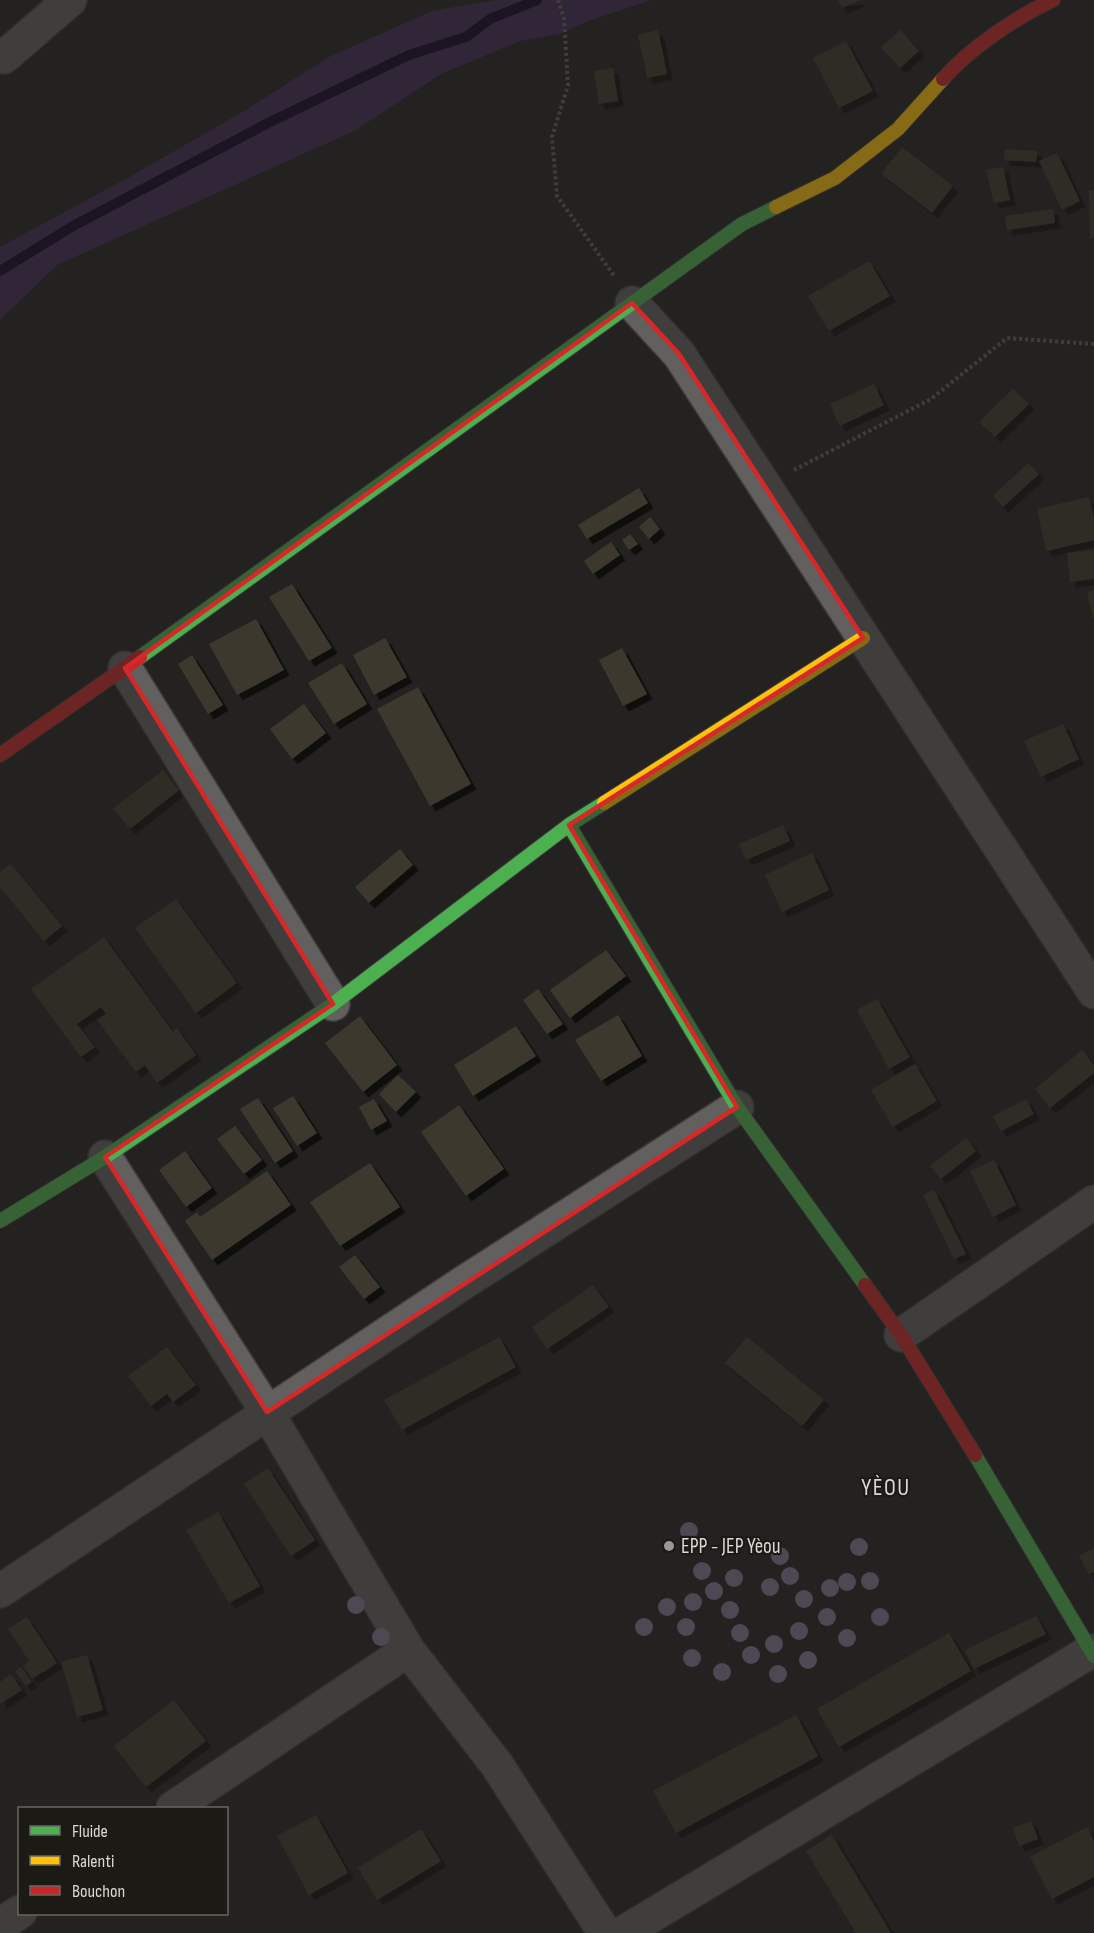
<svg xmlns="http://www.w3.org/2000/svg" width="1094" height="1933" viewBox="0 0 1094 1933" font-family="'Sofia Sans Condensed',sans-serif">
<style>
.green{fill:#3f2b56}
.lines{fill:none;stroke-linecap:round;stroke-linejoin:round}
.stream{stroke:#150327;stroke-width:10}
.building{fill:#3c382f;filter:url(#shadow)}
.street-casing{stroke:#3e3d3b;stroke-width:36}
.fast-casing{stroke:#3e3d3b;stroke-width:16}
.slow-casing{stroke:#3e3d3b;stroke-width:16}
.jam-casing{stroke:#3e3d3b;stroke-width:16}
.path{stroke:#605e5c;stroke-width:4;stroke-dasharray:3 3;stroke-linecap:butt}
.street{stroke:#61605e;stroke-width:33}
.fast{stroke:#4caf50;stroke-width:14}
.slow{stroke:#ffc107;stroke-width:14}
.jam{stroke:#c62828;stroke-width:14}
.tree{fill:#827493}
.marked{fill:none;stroke:#d62828;stroke-width:4.5;stroke-linejoin:round}
.poi-dot{fill:#9a9896;stroke:#1c1a15;stroke-width:2}
.labels{text-anchor:middle;stroke-width:4.5;stroke-linejoin:round;paint-order:stroke}
.poi-label{font-size:21px;fill:#dad8d5;stroke:#1c1a15;text-anchor:start}
.quarter-label{font-size:24px;letter-spacing:1.5px;fill:#dad8d5;stroke:#1c1a15}
</style>
<defs>
<filter id="shadow"><feDropShadow dx="5.5" dy="5.5" stdDeviation="0" flood-color="#0009"/></filter>
</defs>
<rect width="100%" height="100%" fill="#242220"/>
<path class="green" d="M496,0H651L591,20L560,34L520,41L441,74L354,131L57,265L0,320V247L126,179L244,111L329,57L432,11Z"/>
<g class="lines">
<path class="stream" d="M0,271L73,226L268,123L409,55L466,37L490,19L537,0"/>
</g>
<path class="building" d="M838,0H861L842,8Z
M658,30L667,74L647,78L638,35Z
M901,30L919,51L900,68L881,47Z
M846,41L873,91L839,108L813,58Z
M613,68L618,101L599,104L594,71Z
M902,147L953,186L932,213L881,174Z
M1005,149L1037,151L1036,162L1004,160Z
M1057,153L1080,201L1062,210L1039,161Z
M1003,167L1010,200L994,203L986,170Z
M1089,190H1094V238H1090Z
M1053,209L1055,223L1007,230L1005,216Z
M869,261L890,296L829,331L808,296Z
M874,384L884,405L840,426L830,404Z
M1013,389L1029,404L995,437L979,422Z
M1028,463L1039,474L1003,507L993,496Z
M639,488L648,503L587,539L578,525Z
M1089,497L1094,519V540L1046,551L1037,509Z
M650,517L660,529L649,539L639,527Z
M630,534L638,544L629,550L622,540Z
M611,542L620,555L593,574L584,561Z
M1094,550V579L1070,582L1067,553Z
M292,584L332,648L309,661L269,597Z
M1094,590V618H1093L1087,592Z
M256,619L284,670L237,695L209,644Z
M385,638L407,677L374,695L353,655Z
M622,648L647,694L623,706L599,660Z
M192,655L223,705L208,714L178,664Z
M342,663L367,704L334,724L308,683Z
M418,687L471,784L430,806L377,709Z
M304,704L326,733L292,759L270,729Z
M1063,724L1079,759L1041,777L1024,741Z
M163,770L179,790L130,829L113,809Z
M783,825L790,841L746,860L739,844Z
M400,849L413,865L369,903L355,887Z
M812,853L829,890L782,912L765,875Z
M11,864L62,926L44,941L0,887V872Z
M176,899L237,983L196,1013L135,928Z
M104,937L173,1032L177,1028L196,1055L157,1083L145,1065L136,1072L97,1020L106,1014L101,1007L77,1024L95,1047L81,1057L31,989Z
M606,950L626,976L570,1018L550,990Z
M538,989L563,1024L547,1034L523,1000Z
M877,999L910,1057L889,1069L857,1010Z
M618,1015L642,1056L601,1081L575,1040Z
M360,1016L397,1065L363,1092L325,1043Z
M516,1026L536,1056L473,1096L454,1065Z
M1082,1050L1094,1065V1073L1050,1108L1035,1089Z
M915,1064L937,1101L893,1127L871,1090Z
M398,1075L416,1092L396,1112L379,1094Z
M293,1096L317,1133L297,1146L273,1108Z
M258,1098L293,1151L275,1163L240,1109Z
M374,1099L387,1121L371,1130L359,1107Z
M1026,1099L1034,1114L1001,1131L993,1116Z
M459,1105L504,1169L466,1196L421,1132Z
M235,1126L262,1160L244,1174L217,1139Z
M966,1138L976,1151L941,1179L930,1166Z
M185,1151L212,1188L186,1207L159,1170Z
M994,1160L1016,1205L993,1217L970,1171Z
M370,1163L400,1207L340,1246L310,1202Z
M267,1171L291,1205L212,1260L185,1221L197,1212L200,1217Z
M934,1190L966,1254L954,1259L923,1195Z
M355,1255L380,1287L364,1299L339,1267Z
M593,1285L609,1307L547,1349L532,1327Z
M499,1337L516,1367L402,1430L384,1400Z
M747,1337L824,1400L802,1426L725,1363Z
M167,1347L196,1385L173,1402L167,1394L151,1406L128,1376Z
M268,1468L315,1540L291,1556L244,1484Z
M218,1512L260,1586L229,1603L186,1530Z
M1094,1548V1572L1089,1574L1079,1556Z
M1036,1616L1046,1634L974,1669L965,1650Z
M27,1617L57,1663L32,1679L23,1666L29,1661L8,1629Z
M949,1633L971,1671L839,1747L817,1709Z
M87,1655L103,1710L77,1717L61,1662Z
M21,1667L32,1682L26,1686L15,1671Z
M11,1674L22,1690L0,1704V1682Z
M174,1700L206,1741L146,1787L114,1746Z
M796,1715L818,1756L676,1833L653,1791Z
M316,1815L348,1873L309,1895L277,1836Z
M1031,1821L1038,1839L1019,1846L1013,1828Z
M1087,1827L1094,1841V1877L1052,1899L1030,1857Z
M421,1829L441,1861L377,1900L358,1868Z
M832,1835L891,1933H856L806,1851Z"/>
<g class="lines">
<defs>
<path id="street" d="M4,57L70,0
M632,303L679,354L1094,992
M125,668L333,1004
M105,1157L267,1412L408,1650
M901,1335L1094,1202
M0,1591L463,1283L737,1107
M173,1808L408,1650L497,1765L605,1933
M0,1925L20,1912
M623,1933L1091,1651"/>
<path id="fast" d="M140,657L742,224L776,207
M569,825L737,1107L865,1285
M0,1221L105,1157L333,1004L569,825L604,803
M975,1455L1094,1656"/>
<path id="slow" d="M776,207L835,178L898,129L943,79
M604,803L863,638"/>
<path id="jam" d="M943,79C970,48 1016,17 1053,0
M0,755L140,657
M865,1285L901,1335L975,1455"/>
</defs>
<use href="#street" class="street-casing"/>
<use href="#fast" class="fast-casing"/>
<use href="#slow" class="slow-casing"/>
<use href="#jam" class="jam-casing"/>
<path class="path" d="M558,0L564,18L568,85L552,137L557,196L615,277
M794,470L931,399L1007,338L1094,344"/>
<use href="#street" class="street"/>
<use href="#fast" class="fast"/>
<use href="#slow" class="slow"/>
<use href="#jam" class="jam"/>
</g>
<g class="tree">
<circle cx="689" cy="1531" r="9"/>
<circle cx="859" cy="1547" r="9"/>
<circle cx="780" cy="1556" r="9"/>
<circle cx="702" cy="1571" r="9"/>
<circle cx="790" cy="1576" r="9"/>
<circle cx="734" cy="1578" r="9"/>
<circle cx="870" cy="1581" r="9"/>
<circle cx="847" cy="1582" r="9"/>
<circle cx="770" cy="1587" r="9"/>
<circle cx="830" cy="1588" r="9"/>
<circle cx="714" cy="1591" r="9"/>
<circle cx="804" cy="1599" r="9"/>
<circle cx="693" cy="1602" r="9"/>
<circle cx="356" cy="1605" r="9"/>
<circle cx="667" cy="1607" r="9"/>
<circle cx="730" cy="1610" r="9"/>
<circle cx="827" cy="1617" r="9"/>
<circle cx="880" cy="1617" r="9"/>
<circle cx="644" cy="1627" r="9"/>
<circle cx="686" cy="1627" r="9"/>
<circle cx="799" cy="1631" r="9"/>
<circle cx="740" cy="1633" r="9"/>
<circle cx="381" cy="1637" r="9"/>
<circle cx="847" cy="1638" r="9"/>
<circle cx="774" cy="1644" r="9"/>
<circle cx="751" cy="1655" r="9"/>
<circle cx="692" cy="1658" r="9"/>
<circle cx="808" cy="1660" r="9"/>
<circle cx="722" cy="1672" r="9"/>
<circle cx="778" cy="1674" r="9"/>
</g>
<path d="M0 0H1094V1933H0ZM632,303L679,354L863,638L569,825L737,1107L267,1412L105,1157L333,1004L125,668Z" fill="#242220" fill-opacity=".55" fill-rule="evenodd"/>
<path class="marked" d="M632,303L679,354L863,638L569,825L737,1107L267,1412L105,1157L333,1004L125,668Z"/>
<circle class="poi-dot" cx="669" cy="1546" r="6"/>
<g class="labels">
<g class="poi-label">
<text x="681" y="1553">EPP - JEP Yèou</text>
</g>
<g class="quarter-label">
<text x="886" y="1495">YÈOU</text>
</g>
</g>
<rect x="18" y="1807" width="210" height="108" fill="#1c1a15" stroke="#686662" stroke-width="1.5"/>
<rect x="30" y="1826" width="30" height="9" fill="#4caf50" stroke="#686662" stroke-width="1.5"/>
<text x="72" y="1837" font-size="18" fill="#dad8d5">Fluide</text>
<rect x="30" y="1856" width="30" height="9" fill="#ffc107" stroke="#686662" stroke-width="1.5"/>
<text x="72" y="1867" font-size="18" fill="#dad8d5">Ralenti</text>
<rect x="30" y="1886" width="30" height="9" fill="#c62828" stroke="#686662" stroke-width="1.5"/>
<text x="72" y="1897" font-size="18" fill="#dad8d5">Bouchon</text>
</svg>
